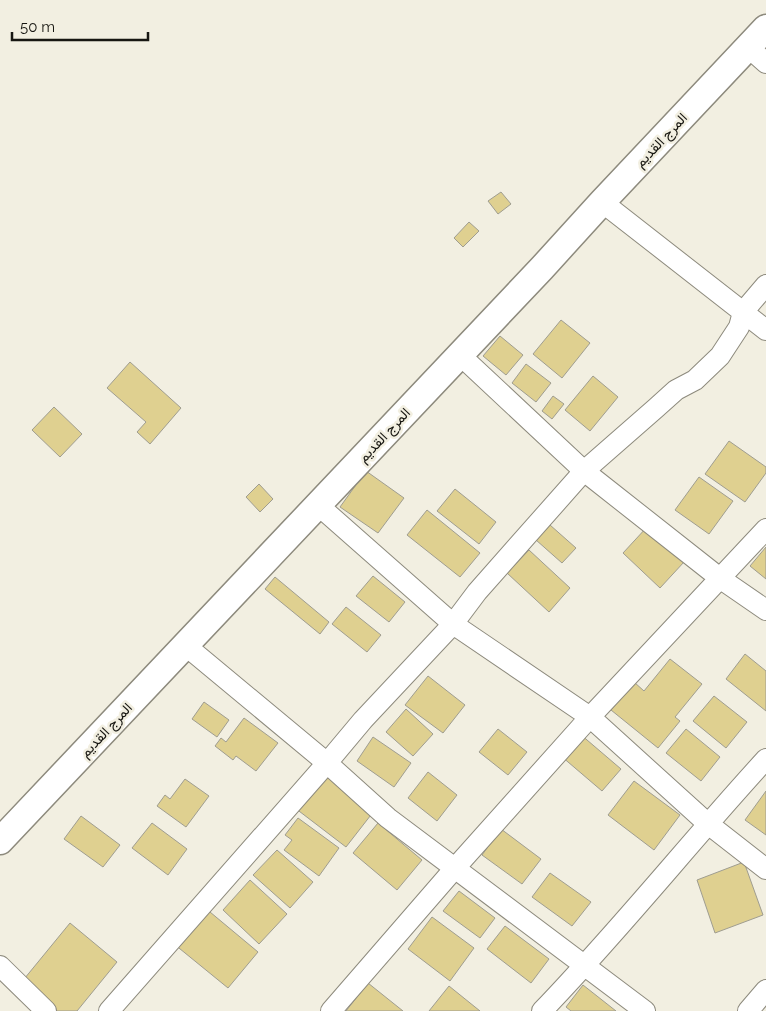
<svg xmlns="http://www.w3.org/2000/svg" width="766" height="1011" viewBox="0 0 766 1011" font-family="Raleway,Vazirmatn,sans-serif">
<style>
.building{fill:#dfd090;stroke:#9f9d90}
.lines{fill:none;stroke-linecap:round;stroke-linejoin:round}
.minor-casing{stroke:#8d8a7d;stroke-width:22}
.major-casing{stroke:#8d8a7d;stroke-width:29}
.minor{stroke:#fff;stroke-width:20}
.major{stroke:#fff;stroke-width:26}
.labels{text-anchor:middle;stroke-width:5;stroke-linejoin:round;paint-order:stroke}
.street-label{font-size:14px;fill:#171611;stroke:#f2efe1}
</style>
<rect width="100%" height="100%" fill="#f2efe1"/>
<path class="building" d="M501,192L511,204L498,214L488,201Z
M469,222L479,231L463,247L454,238Z
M561,320L590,343L562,378L533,354Z
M500,336L523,355L506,375L483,356Z
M130,362L181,408L150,444L137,432L146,422L107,388Z
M526,364L551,383L536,402L512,383Z
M593,376L618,397L590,431L565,410Z
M553,396L564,404L552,419L542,411Z
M54,407L82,434L60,457L32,430Z
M729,441L766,467V473L745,502L705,474Z
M366,471L404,498L378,533L340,507Z
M699,477L733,501L709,534L675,510Z
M259,484L273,499L260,512L246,497Z
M455,489L496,522L479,544L437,511Z
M427,510L480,553L460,577L407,535Z
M550,525L576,548L562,563L536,540Z
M647,527L684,562L660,588L623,553Z
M766,547V579L750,566Z
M529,550L570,588L549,612L507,573Z
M373,576L405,602L389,622L356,596Z
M275,577L329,622L320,634L265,589Z
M346,607L381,635L367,652L332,624Z
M745,654L766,671V711L726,679Z
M670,659L702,684L675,717L680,721L658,748L611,710L634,682L644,691Z
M428,676L465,705L443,733L405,705Z
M714,696L747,722L726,748L693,721Z
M204,702L229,720L217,737L192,719Z
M406,709L433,734L413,756L386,732Z
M244,718L278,743L256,771L236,756L233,760L215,746L221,738L226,742Z
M498,729L527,752L508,775L479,752Z
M686,729L720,757L701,781L666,753Z
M580,734L621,769L602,791L561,756Z
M373,737L411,763L394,787L357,761Z
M323,772L374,811L346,847L295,808Z
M428,772L457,795L437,821L408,798Z
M185,779L209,796L186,827L157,806L165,795L170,799Z
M634,781L680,815L654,850L608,815Z
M766,791V835L745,820Z
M81,816L120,845L103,867L64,839Z
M298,818L339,848L319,876L284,850L292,840L285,835Z
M152,823L187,849L168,875L132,848Z
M378,823L422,860L397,890L353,853Z
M501,829L541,859L522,884L482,855Z
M277,850L313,882L290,908L253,875Z
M744,862L763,915L715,933L697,880Z
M550,873L591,902L572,926L532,897Z
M250,880L287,914L259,944L223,910Z
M459,891L495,918L480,938L443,911Z
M204,907L258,952L228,988L174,944Z
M432,917L474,948L450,981L408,949Z
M70,923L117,962L77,1011H53L20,984Z
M505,926L549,959L531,983L487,949Z
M368,983L403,1011H346Z
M583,985L616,1011H571L566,1007Z
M449,986L480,1011H429Z"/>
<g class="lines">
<defs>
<path id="minor" d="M748,47L766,63
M602,202L766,330
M460,355L584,471L721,579L766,610
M318,505L453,624L590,717L707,823L766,869
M185,645L327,763L388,818L645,1011
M0,966L46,1011
M109,1011L327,763L363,720L453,624L477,592L584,471L656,408L676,390L695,380L720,356L739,327L743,312L766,285
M331,1011L455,868L590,717L766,529
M542,1011C620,930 690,842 766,759
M748,1011L766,990"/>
<path id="major" d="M0,841L542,268L602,202L766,28"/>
</defs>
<use href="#minor" class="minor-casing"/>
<use href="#major" class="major-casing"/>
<use href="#minor" class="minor"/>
<use href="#major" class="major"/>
</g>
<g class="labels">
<g class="street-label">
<text transform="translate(661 140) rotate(-47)" y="5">المرج القديم</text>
<text transform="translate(384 435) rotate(-47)" y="5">المرج القديم</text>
<text transform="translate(106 730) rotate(-47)" y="5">المرج القديم</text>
</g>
</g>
<path d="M12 32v8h136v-8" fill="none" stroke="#171611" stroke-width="2.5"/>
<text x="20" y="32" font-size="15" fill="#171611" stroke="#f2efe1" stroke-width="4" paint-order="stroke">50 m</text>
</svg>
